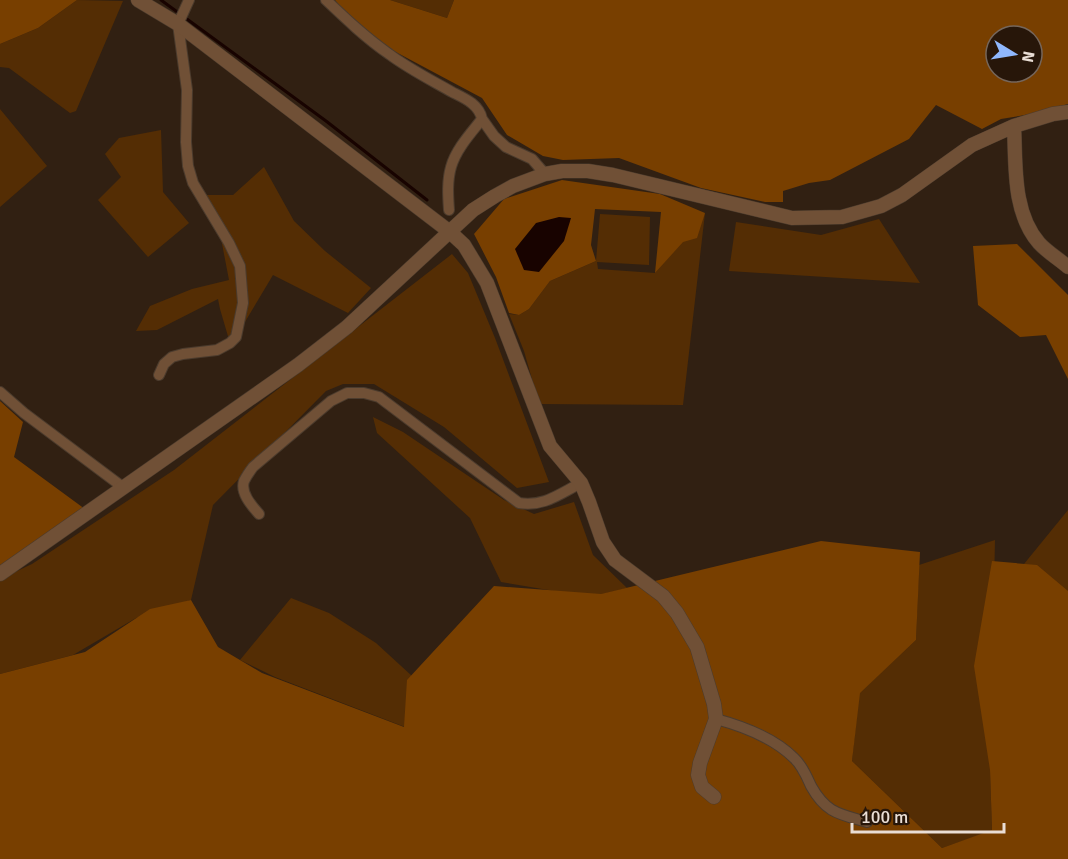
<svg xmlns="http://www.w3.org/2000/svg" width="1068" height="859" viewBox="0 0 1068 859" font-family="Signika,sans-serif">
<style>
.green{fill:#542d04}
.forest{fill:#783f00;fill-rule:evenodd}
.water{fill:#180300}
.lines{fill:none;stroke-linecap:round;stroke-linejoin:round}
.stream{stroke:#180300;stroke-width:3}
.minor-casing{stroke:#4b3b2d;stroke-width:12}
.tertiary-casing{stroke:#4b3b2d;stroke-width:15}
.minor{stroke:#705036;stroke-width:10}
.tertiary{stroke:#705036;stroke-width:14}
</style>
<rect width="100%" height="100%" fill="#312012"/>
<path class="green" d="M77,0L123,1L76,111L70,113L9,68L0,67V44L38,28Z
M390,0H454L447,18Z
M0,109L47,166L0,207Z
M161,130L163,192L189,223L148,257L98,200L121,177L105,154L119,138Z
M264,167L294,221L325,251L371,288L348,313L273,275L236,337L230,343L220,309L218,299L157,330L136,331L150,306L192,289L229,280L219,228L201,195H233Z
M705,213L683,405L539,404L524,351L509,314L519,315L529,309L550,281L596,261L600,214L650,217L649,265L597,262L598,269L655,273Z
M879,219L920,283L729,271L736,222L821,235Z
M452,254L468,273L495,338L549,482L517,488L444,427L374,384H343L326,391L213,505L191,600L136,618L73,655L0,674V579L32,564L174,470Z
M373,417L403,432L504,500L534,514L574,502L593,555L627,588L590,597L501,582L470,518L377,433Z
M1068,510V594L1024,564Z
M995,540L990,770L992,831L942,848L852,761L859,693L916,640L919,565Z
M291,598L329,613L376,643L412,676L405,727L275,677L240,660Z"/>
<path class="forest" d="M0,0H77L38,28L0,44Z
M335,0H390L447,18L454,0H1068V104L1037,113L1001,119L982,129L936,105L909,139L830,180L809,183L783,191V202H765L701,188L619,158L563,160L543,156L507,135L482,98L362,34ZM996,36H1032V72H996Z
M562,180L660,194L705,213L697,238L683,242L655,273L661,212L595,209L591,245L596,261L550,281L529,309L519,315L509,313L496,277L474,234L504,199Z
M1017,244L1068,295V379L1046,335L1020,337L978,305L973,246Z
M0,401L23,422L14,457L89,512L0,569Z
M821,541L920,552L916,640L860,693L852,761L942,848L992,830L990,770L974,666L992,561L1037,565L1068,591V859H0V674L85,652L150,609L191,600L218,647L262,673L404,727L407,680L494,586L601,594Z"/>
<path class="water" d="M559,217L571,218L564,241L539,272L524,270L515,249L536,223Z"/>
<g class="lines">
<path class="stream" d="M161,0L326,121L427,200"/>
<defs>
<path id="minor" d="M326,0C346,19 366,38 389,54C409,69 431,80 452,92C464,98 479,104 482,119C471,133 456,149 451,167C447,181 448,196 449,210
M482,119L494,136L506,147L532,159L545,174
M159,375L164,364L172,357L183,354L217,350L230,343L236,337L243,303L240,266L229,243L193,183L188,166L186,142L187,90L178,24L189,0
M0,392L24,413L124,488
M259,514C252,506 240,493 244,481C246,477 250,471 253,467L331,401L347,393H364L379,397L519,503C544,507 559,494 581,483
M716,719C742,726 774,738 794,758C802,765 807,777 811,786C826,813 839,814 867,822"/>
<path id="tertiary" d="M138,0L178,24L450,232L464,245L487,283L550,446L581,483L589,502L603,542L615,560L663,596L677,613L697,647L714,704L716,719L700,763L698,775L702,787L714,797
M1014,126C1016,164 1012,212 1039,243C1047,252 1059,259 1068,267
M0,574L298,365L347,327L473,210L495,196L513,186L545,174L562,171H588L613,175L792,218L842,217L881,206L902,195L972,145L1014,126L1053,114L1068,112"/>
</defs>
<use href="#minor" class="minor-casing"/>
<use href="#tertiary" class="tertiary-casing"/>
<use href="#minor" class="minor"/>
<use href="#tertiary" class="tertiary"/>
</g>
<g transform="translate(1014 54) rotate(101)"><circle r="28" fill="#271609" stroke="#75665b" stroke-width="1.5"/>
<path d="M0-4.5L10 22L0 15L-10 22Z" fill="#90b8fd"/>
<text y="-9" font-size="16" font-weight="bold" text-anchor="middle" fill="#eaded5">N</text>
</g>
<path d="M852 823v9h152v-9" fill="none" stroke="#eaded5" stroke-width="3"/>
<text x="861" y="823" font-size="18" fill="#eaded5" stroke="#271609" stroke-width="4.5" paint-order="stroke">100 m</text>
</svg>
